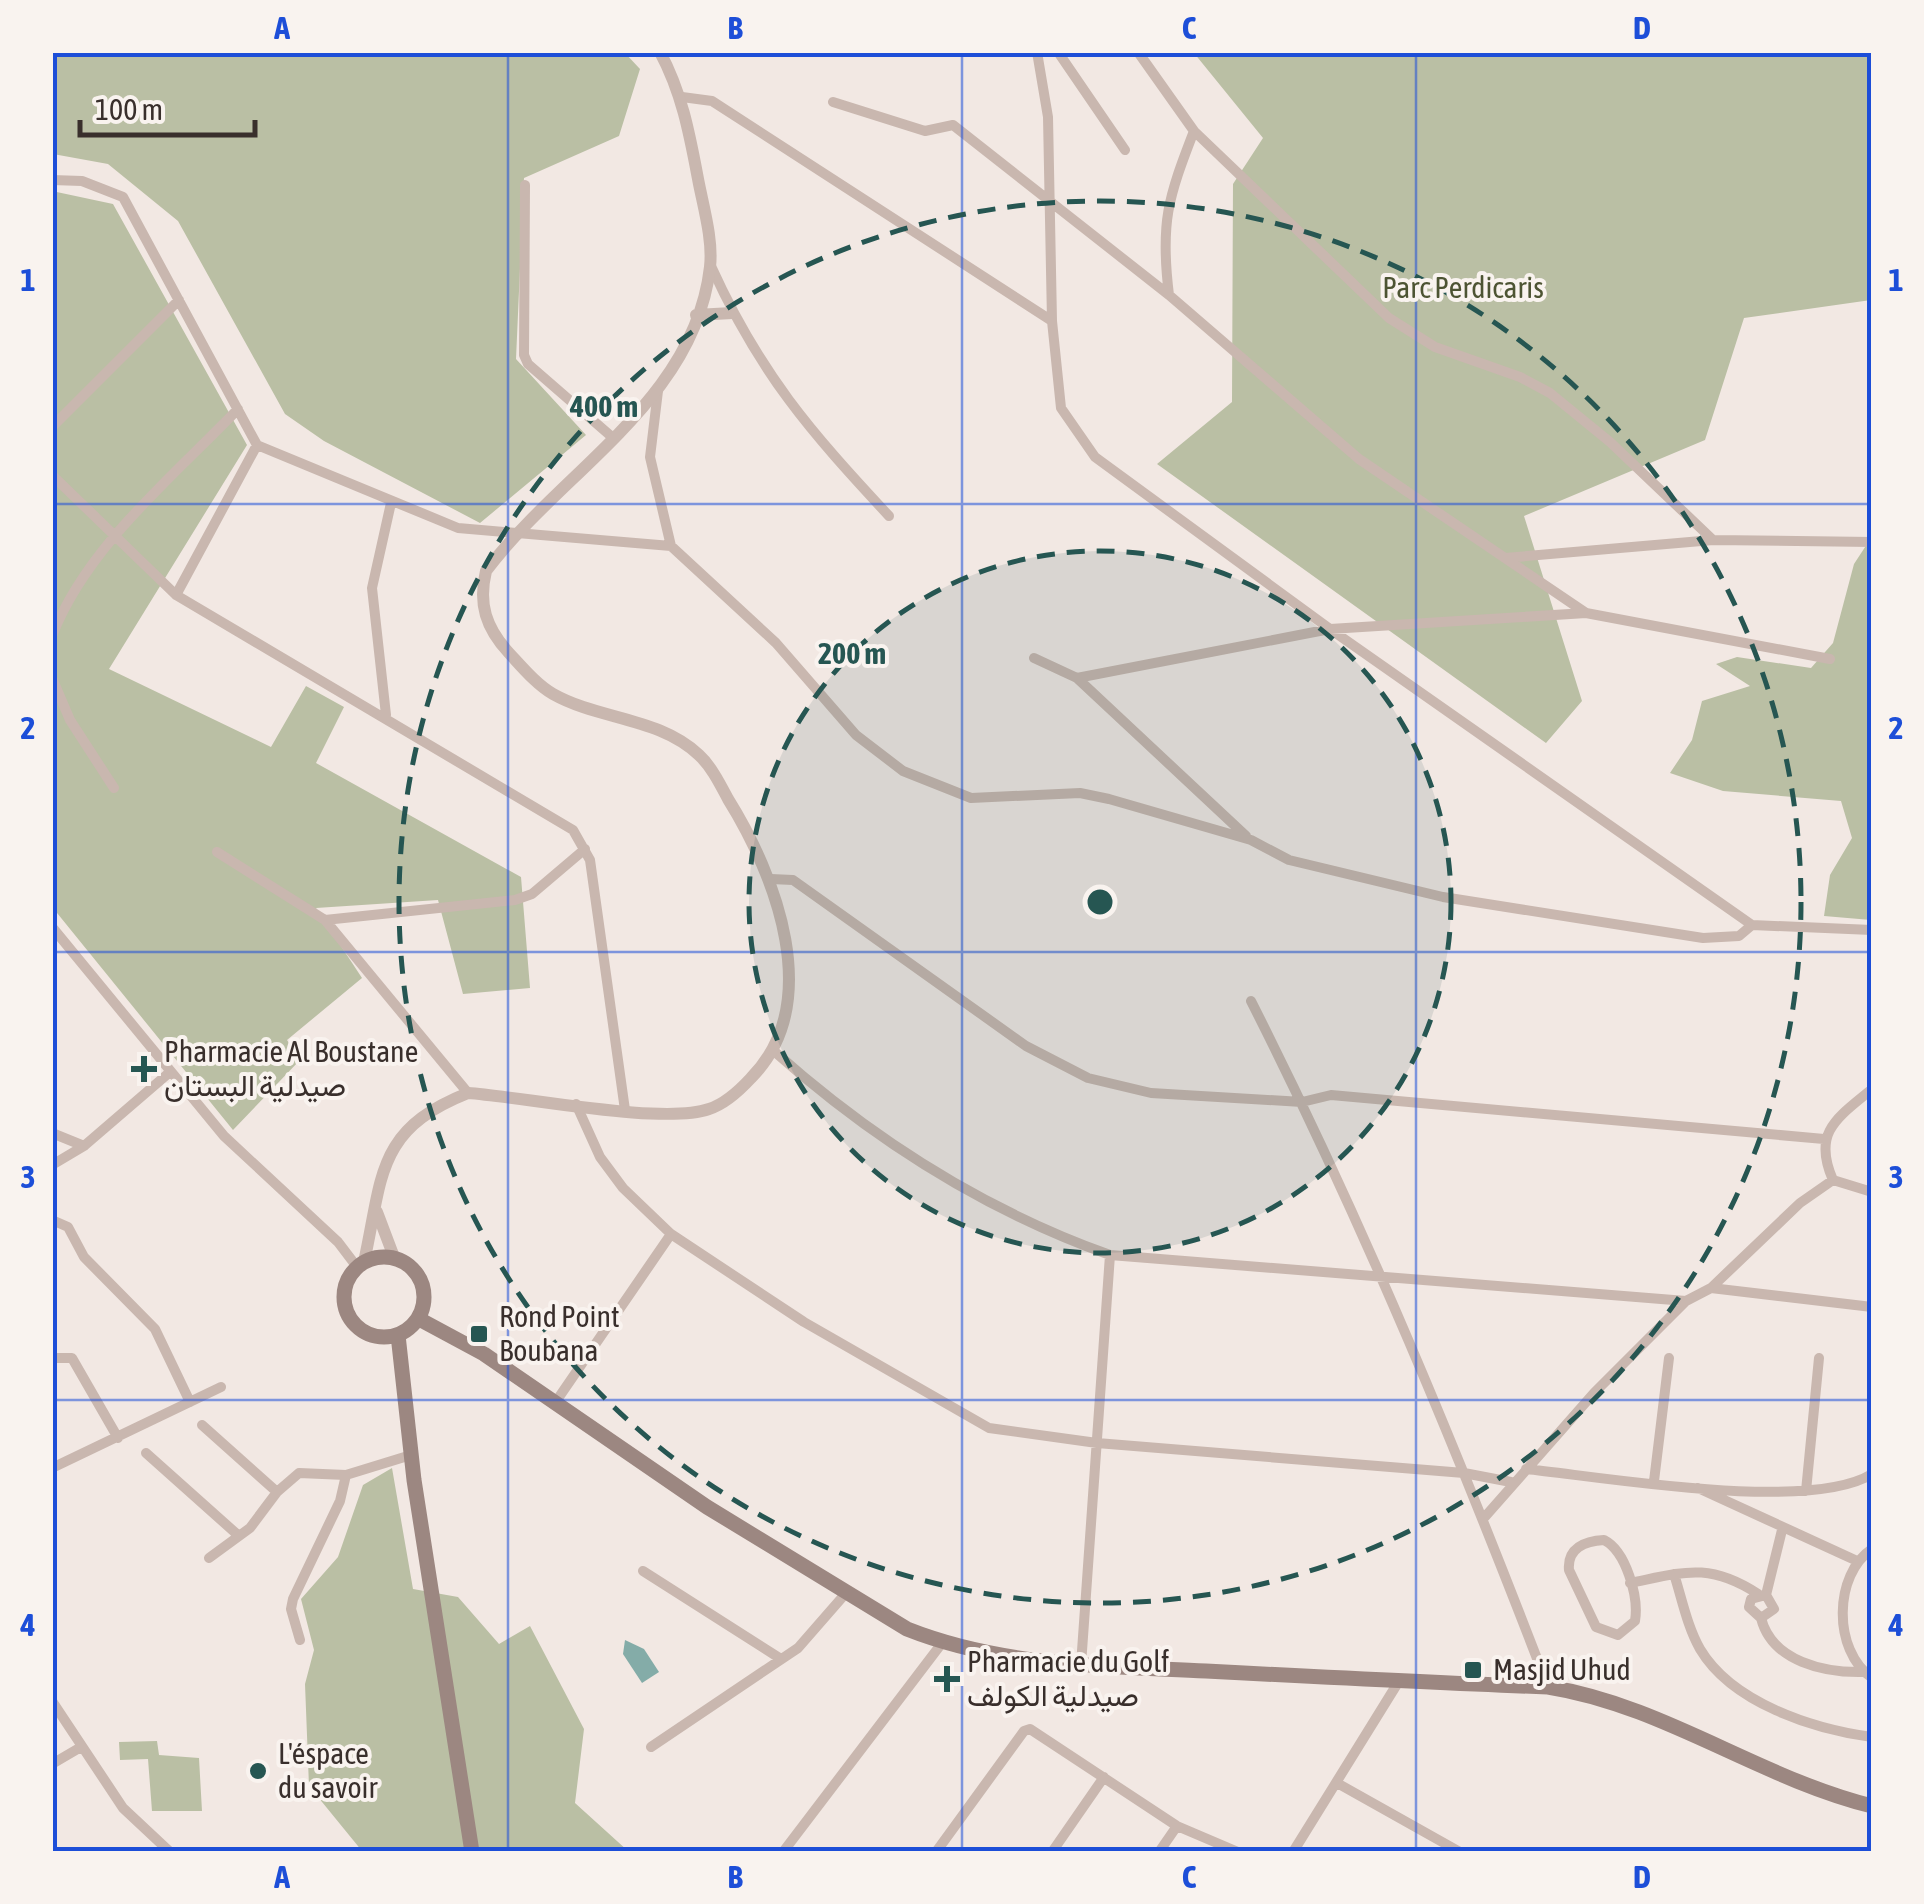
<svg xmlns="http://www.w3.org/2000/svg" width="1924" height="1904" viewBox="0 0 1924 1904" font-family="'Asap Condensed',Vazirmatn,sans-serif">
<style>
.green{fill:#babfa4}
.water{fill:#84aca8}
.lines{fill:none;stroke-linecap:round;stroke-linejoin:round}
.minor{stroke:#c9b7af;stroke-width:10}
.tertiary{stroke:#c9b7af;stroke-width:12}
.secondary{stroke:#9c8781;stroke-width:15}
.grid{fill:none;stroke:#1d4ed8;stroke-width:2.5;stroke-opacity:0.55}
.ring{fill:none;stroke:#265652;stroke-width:5;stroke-dasharray:18 12}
.poi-dot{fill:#265652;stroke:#f9f3ef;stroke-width:4}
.labels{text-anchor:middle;stroke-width:8;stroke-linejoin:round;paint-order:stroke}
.park-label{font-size:30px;fill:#4d5433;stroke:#f9f3ef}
.poi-label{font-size:30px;fill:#392f2c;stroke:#f9f3ef;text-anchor:start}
.centre{fill:#265652;stroke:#f9f3ef;stroke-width:5}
.ring-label{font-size:30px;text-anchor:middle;font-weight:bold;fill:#265652;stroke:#f9f3ef;stroke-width:8;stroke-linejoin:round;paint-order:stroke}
.neatline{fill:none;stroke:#1d4ed8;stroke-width:4}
.grid-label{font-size:32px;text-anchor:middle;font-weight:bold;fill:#1d4ed8}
</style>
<rect width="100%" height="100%" fill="#f2e8e3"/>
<path class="green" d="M52,53H625L640,69L619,136L524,178L516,359L586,435L480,523L324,441L285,414L178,221L108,164L53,154Z
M1194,53H1871V300L1744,318L1705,440L1524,516L1582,701L1546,743L1157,464L1232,402L1233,184L1263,138Z
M52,191L113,204L247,445L109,669L271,747L306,686L344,707L316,763L521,877L530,988L463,994L438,900L316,908L362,978L287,1040L300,1060L233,1130L53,908Z
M1871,538V920L1824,916L1830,875L1852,838L1841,801L1723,791L1670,773L1692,740L1702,701L1750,686L1716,664L1737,657L1811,668L1833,643L1854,564Z
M392,1468L413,1589L458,1597L499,1644L530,1626L584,1729L575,1803L628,1851H362L309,1786L305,1684L314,1650L301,1599L338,1557L363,1485Z
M157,1741L159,1755L199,1758L202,1811H152L148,1759L120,1760L119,1742Z"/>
<path class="water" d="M625,1640L644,1649L659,1672L642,1683L623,1654Z"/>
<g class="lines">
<path class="minor" d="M1037,52L1048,117L1052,321L1061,408L1095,457L1330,629L1752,925L1872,930
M1058,52L1125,150
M1138,52L1194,131L1389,318L1435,347L1520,377L1550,393L1610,442L1713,540
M682,97L712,101L1052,321
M833,102L925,131L953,125L1169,295L1359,459L1586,613
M52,180L82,181L123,197L257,445L458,528L671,546
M525,185L524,355L528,364L612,437
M711,266C760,374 810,431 889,516
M1169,295C1160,223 1168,198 1194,131
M658,391L650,457L671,546L776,643L856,735L903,771L971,798L1080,793L1109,799L1251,840L1289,860L1443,897L1703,938L1739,936L1752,925
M52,427L179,300
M52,475L176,595L573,830L590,860L625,1110
M1505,558L1713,540L1872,542
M176,595L257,445
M52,636C87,546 173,477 238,409
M1034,658L1077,678L1246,836
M52,678L70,720L114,788
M1077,678L1330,629L1586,613L1830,659
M386,715L372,588L391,503
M217,852L325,920L468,1093
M771,879L793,880L1026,1046L1088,1078L1151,1093L1302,1102L1331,1095L1824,1139
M325,920L515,900L532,894L585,849
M52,927L224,1136L338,1242L357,1267
M1251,1001C1364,1224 1459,1455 1548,1687
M775,1052C875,1141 984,1210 1110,1255L1686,1301
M576,1104L600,1157L623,1188L671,1234L804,1322L989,1428L1097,1443L1464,1473L1511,1482
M52,1133L84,1146
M52,1165L84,1146L170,1072
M1833,1180C1812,1132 1837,1118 1872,1089
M52,1220L68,1227L84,1257L155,1329L190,1402
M1711,1288L1872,1307
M52,1358H72L118,1438
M557,1400L671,1234
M202,1425L277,1492
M146,1453L239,1536
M52,1468L221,1387
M1526,1469C1603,1477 1809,1513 1872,1474
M1654,1481L1669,1358
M1698,1488L1855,1560
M1806,1491L1819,1358
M1483,1519L1594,1393L1686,1301L1711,1288L1800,1203L1833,1180L1872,1192
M1604,1540C1626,1551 1639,1597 1635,1621L1618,1635L1596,1627L1569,1570C1567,1548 1585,1541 1604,1540Z
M1872,1549C1834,1574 1832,1650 1872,1678
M209,1558L250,1528L277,1492L299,1473L346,1475L411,1455
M643,1571L781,1659
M1674,1574C1682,1599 1687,1626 1700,1649C1732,1703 1813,1729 1872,1737
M1630,1583C1684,1572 1709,1562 1758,1594
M1766,1595L1751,1599L1749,1607L1761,1618L1774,1609L1766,1595L1782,1530
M1761,1618C1772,1662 1825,1673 1864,1672
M300,1640L291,1609L293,1599L340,1501L346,1475
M1081,1665L1110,1255
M52,1701L123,1808L170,1852
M651,1747L798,1648L846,1593
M52,1764L81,1747
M1337,1783L1460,1852
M783,1852L942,1643
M936,1852L1024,1731L1030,1729L1177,1826L1238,1852
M1052,1852L1104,1777
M1159,1852L1177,1826
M1293,1852L1399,1681"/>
<path class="tertiary" d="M696,315L732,313
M377,1212L394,1257
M364,1262C383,1177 375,1130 468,1093C524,1097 663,1125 709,1109C725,1104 739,1091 751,1078C825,1003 776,876 728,799C720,784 711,766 699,755C659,717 599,720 553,694C537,685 522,667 509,653C486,628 478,604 486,571C560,472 695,401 710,267C713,241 704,209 699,184C690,137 683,95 660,52"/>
<path class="secondary" d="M344 1297a40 40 0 1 1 80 0a40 40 0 1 1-80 0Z
M419,1319L484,1354L707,1507L907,1629C1003,1667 1104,1666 1206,1671C1320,1677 1434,1683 1548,1687C1663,1705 1759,1778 1872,1806
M398,1335L414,1480L472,1852"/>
</g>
<path class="grid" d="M508,52V1852M962,52V1852M1416,52V1852M52,504H1872M52,952H1872M52,1400H1872"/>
<circle cx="1100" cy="902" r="351" fill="#265652" fill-opacity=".12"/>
<g class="ring">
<circle cx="1100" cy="902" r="351"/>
<circle cx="1100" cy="902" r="701"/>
</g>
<g class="poi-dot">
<path d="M139 1054h10v10h10v10h-10v10h-10v-10h-10v-10h10z"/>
<rect x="469" y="1324" width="20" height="20" rx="5"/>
<rect x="1463" y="1660" width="20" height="20" rx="5"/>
<path d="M942 1664h10v10h10v10h-10v10h-10v-10h-10v-10h10z"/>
<circle cx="258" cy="1771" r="10"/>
</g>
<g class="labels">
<g class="park-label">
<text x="1463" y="298">Parc Perdicaris</text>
</g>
<g class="poi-label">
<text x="164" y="1062">Pharmacie Al Boustane<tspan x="164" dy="34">صيدلية البستان</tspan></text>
<text x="499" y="1327">Rond Point<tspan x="499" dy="34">Boubana</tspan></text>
<text x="967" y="1672">Pharmacie du Golf<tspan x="967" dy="34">صيدلية الكولف</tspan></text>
<text x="1493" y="1680">Masjid Uhud</text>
<text x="278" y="1764">L'éspace<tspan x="278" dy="34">du savoir</tspan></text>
</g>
</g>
<circle cx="1100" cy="902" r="15" class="centre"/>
<g class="ring-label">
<text x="604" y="417">400 m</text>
<text x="852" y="664">200 m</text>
</g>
<rect width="1924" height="1904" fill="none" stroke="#f9f3ef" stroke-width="110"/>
<path d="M80 120v15h175v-15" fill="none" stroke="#392f2c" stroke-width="5"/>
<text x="95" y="120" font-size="30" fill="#392f2c" stroke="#f9f3ef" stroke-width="8" paint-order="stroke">100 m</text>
<rect x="55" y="55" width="1814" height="1794" class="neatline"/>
<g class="grid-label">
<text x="282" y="39">A</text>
<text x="735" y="39">B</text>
<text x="1189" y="39">C</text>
<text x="1642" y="39">D</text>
<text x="28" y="291">1</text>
<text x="1896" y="291">1</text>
<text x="28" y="739">2</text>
<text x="1896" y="739">2</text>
<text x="28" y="1188">3</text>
<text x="1896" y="1188">3</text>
<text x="28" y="1636">4</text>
<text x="1896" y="1636">4</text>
<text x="282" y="1888">A</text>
<text x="735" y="1888">B</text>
<text x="1189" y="1888">C</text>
<text x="1642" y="1888">D</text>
</g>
</svg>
